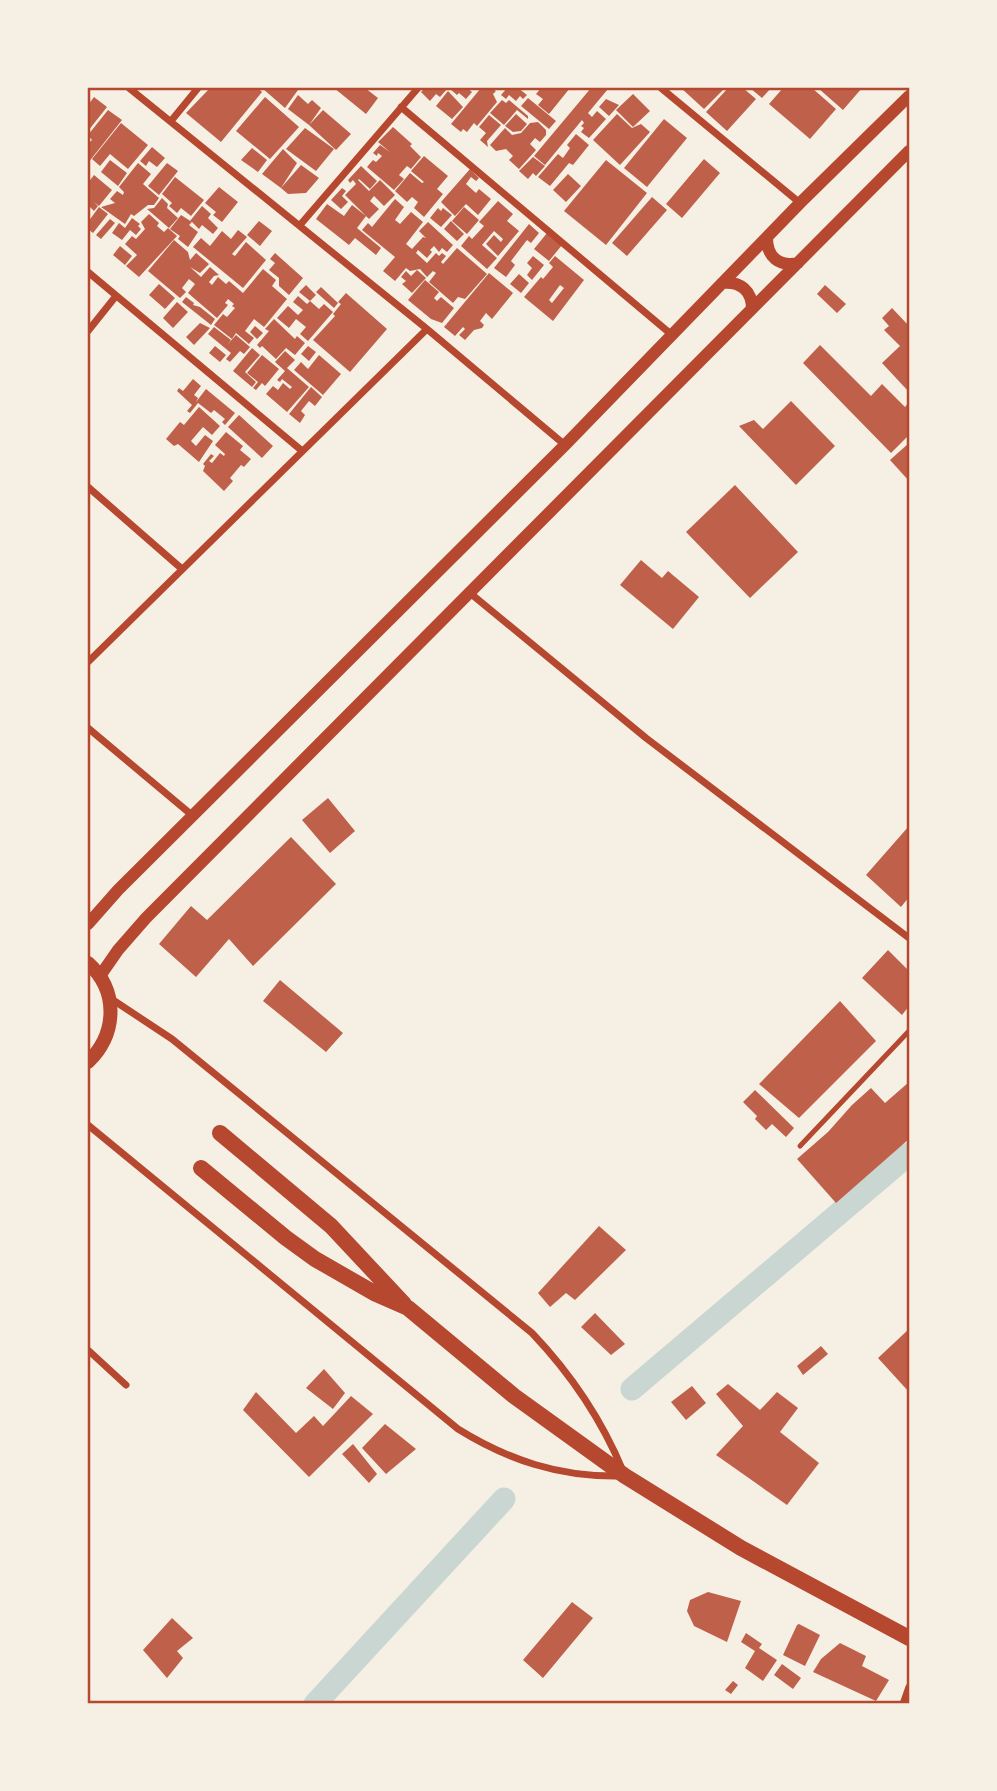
<svg xmlns="http://www.w3.org/2000/svg" width="997" height="1791" viewBox="0 0 997 1791" font-family="'Source Sans 3',sans-serif">
<style>
.lines{fill:none;stroke-linecap:round;stroke-linejoin:round}
.canal{stroke:#c9d6d2;stroke-width:23}
.building{fill:#bf614a;fill-rule:evenodd}
.service{stroke:#b5482f;stroke-width:5}
.minor{stroke:#b5482f;stroke-width:7}
.tertiary{stroke:#b5482f;stroke-width:12}
.secondary{stroke:#b5482f;stroke-width:14}
.primary{stroke:#b5482f;stroke-width:16}
.neatline{fill:none;stroke:#b5482f;stroke-width:2.5}
</style>
<rect width="100%" height="100%" fill="#f6efe4"/>
<g class="lines">
<path class="canal" d="M632,1389L909,1154
M315,1704L504,1499"/>
</g>
<path class="building" d="M210,88H258L262,92L221,142L186,113Z
M262,88H295L298,90L285,108Z
M334,88H365L378,98L366,114Z
M425,88H448L440,97L436,94L430,101L421,92Z
M451,88H457L460,90L467,88L472,92L466,99L459,93L457,95L450,89Z
M481,88H491L496,91L493,94L497,102L477,126L474,123L467,132L463,129L461,132L451,124Z
M507,88H518L527,95L523,99L520,96L516,101L509,95L506,99L501,95Z
M541,88H570L549,114L538,105L543,99L536,94Z
M591,88L608,89L588,113L592,117L597,111L606,119L589,138L581,132L584,128L581,126L584,123L582,120L545,165L534,156Z
M681,88H725L704,109Z
M728,88H743L756,99L727,131L706,112Z
M750,88H771L762,98Z
M783,88H812L836,109L810,139L769,104Z
M818,88H862L843,110Z
M448,91L463,107L452,119L436,106Z
M633,94L650,111L633,127L616,110Z
M298,95L308,104L312,100L321,108L309,125L288,109Z
M94,97L107,107L88,131V105Z
M265,97L299,127L270,159L236,131Z
M528,98L556,121L549,129L521,106Z
M606,99L619,105L609,116L599,107Z
M502,100L506,103L509,100L528,116V119L517,110L504,125L490,113Z
M108,110L122,120L88,163V144L92,140L88,135Z
M323,110L351,134L336,150L309,125Z
M516,114L527,124L521,131L513,132L505,126Z
M617,114L632,128L641,124L650,132L620,165L593,140Z
M489,115L501,125L487,141L488,147L480,140L486,133L479,127Z
M664,119L687,138L647,187L624,168Z
M538,122L546,130V135L540,142L535,138L530,144L536,150L519,169L509,160L513,156L506,149L496,151L490,145L505,128L512,135L521,133L530,123Z
M121,123L148,145L128,169L110,154L100,166L92,159Z
M393,127L412,144L410,146L421,157L411,169L407,166L399,175L404,179L394,190L367,167L373,160L376,162L382,156L378,153L377,156L373,153L380,145L390,152L378,142Z
M305,128L334,149L316,171L286,149Z
M576,134L589,145L573,165L569,163L550,186L538,177L558,154L563,158L570,148L567,145Z
M152,147L165,158L157,167L149,161L146,166L140,161Z
M252,148L267,160L258,172L241,160Z
M283,149L297,163L281,188L262,174Z
M424,156L448,176L437,189L443,194L424,217L414,208L418,202L412,197L407,202L395,191L410,173L422,183L424,182L411,171Z
M533,157L545,166L536,176L533,173L528,179L519,171Z
M704,159L720,173L682,218L666,204Z
M110,160L127,173L118,186L101,172Z
M606,160L647,193L606,245L564,211Z
M138,163L151,174L143,184L159,198L154,205H148L134,216L131,214L125,224L101,207L115,203L110,199L117,191L123,195L124,192L119,187Z
M167,163L178,171L159,195L148,186Z
M301,165L319,178L306,193L288,194L281,188Z
M361,166L377,181L370,189L359,179L358,180L369,191L380,180L395,195L384,206L374,196L370,201L379,209L369,219L345,195L356,184L353,180L350,183L348,180Z
M470,169L479,178L476,181L471,177L466,184L476,193L479,189L491,199L478,215L466,204L455,216L441,202Z
M568,174L581,186L566,202L553,190Z
M94,175L112,190L99,206L94,202L98,206L94,211L88,205V183Z
M175,177L204,200L191,216L181,208L177,213L169,206L172,203L162,194Z
M219,187L238,202L222,222L213,215L216,212L205,203Z
M342,188L346,191L342,196L348,202L341,209L331,200Z
M652,197L667,210L627,256L612,243Z
M162,198L168,204L167,208L178,218L169,228L147,209L154,208Z
M395,199L404,207L395,220L400,224L411,212L423,222L406,244L412,249L423,237L426,238L419,231L428,222L453,245L447,252L442,248L439,252L434,246L430,250L432,252L427,258L418,250L416,253L427,263L436,253L439,256L442,253L446,256L441,262L443,264L457,248L487,274L465,299L458,297L453,303L429,282L436,273L433,271L427,277L420,269L410,271L406,268L395,281L383,271L395,257L362,230L368,223L372,227Z
M498,201L513,214L507,221L519,231L498,256L486,244L494,235L501,242L503,239L494,231L482,245L497,258L487,269L461,246L469,236L472,239L484,226L479,222Z
M327,204L344,216L352,205L366,216L357,228L381,248L376,255L355,238L349,245L316,219Z
M202,206L211,214L208,218L218,228L213,234L202,225L199,229L192,222L189,225L198,232L188,247L178,239L180,236L170,229L181,215L192,222L190,221Z
M99,207L108,214L93,233L88,229V222Z
M464,207L479,220L467,234L452,221Z
M438,208L441,211L443,208L452,215L441,227L430,218Z
M149,214L159,223L157,226L164,232L168,228L177,236L139,277L126,266L137,255L125,244L132,236L136,239L145,229L141,222Z
M132,218L140,224L138,226L141,229L136,235L130,230L122,240L112,233L119,223L125,228Z
M110,219L115,223L101,239L96,235Z
M259,221L272,231L260,246L247,235Z
M451,221L464,234L457,241L444,229Z
M529,224L539,233L531,243L527,240L511,261L515,265L506,277L494,268Z
M238,230L247,237L232,254L235,256L246,242L266,260L243,288L193,247L201,238L210,246L222,231L231,239Z
M547,233L562,245L549,261L534,249Z
M174,240L188,252L190,260L196,253L209,264L200,273L190,267L201,277L210,267L219,275L214,276L209,282L212,285L218,277L226,284L229,281L243,293L263,269L276,280L272,286L287,299L264,327L254,319L245,331L254,338L249,344L236,333L232,339L214,325L223,314L227,317L235,308L232,306L234,304L228,299L225,303L228,305L217,318L188,293L195,284L189,279L182,288L186,292L180,298L148,271Z
M120,246L132,256L125,265L113,255Z
M275,253L303,278L289,295L279,286V278L269,270L275,263L270,259Z
M533,256L544,265L532,280L527,275L532,268L527,263Z
M555,256L584,280L553,321L524,297L541,277L543,279L553,267L549,263ZM560,285L564,288L552,303L549,300Z
M417,270L426,278L412,293L402,284L406,281L401,277L406,271L411,276Z
M489,273L513,293L492,319L486,313L480,321L484,325L482,328L474,330L465,340L459,335L465,329L463,327L455,336L444,327Z
M519,274L529,283L521,293L510,284Z
M425,280L439,292L434,298L437,301L441,297L454,308L442,323L431,319L408,300Z
M159,284L175,298L165,309L149,295Z
M306,285L316,295L310,301L299,292Z
M825,285L846,304L837,313L817,294Z
M321,287L338,303L334,308L316,292Z
M346,293L387,329L350,372L313,340L335,316L333,314L341,304L338,302Z
M298,296L307,304L310,301L319,309L324,304L333,312L308,341L300,334L306,327L296,319L289,328L277,318L288,306L298,315L303,310L293,302Z
M186,297L194,303L193,305L200,307L215,319L211,325L182,302Z
M177,302L188,312L173,328L163,318Z
M892,308L909,326V392L882,363L900,346L884,330L889,326L882,318Z
M274,319L295,339L297,336L305,343L295,355L286,348L276,359L262,346L260,348L257,345L269,331L265,329Z
M200,323L210,328L194,345L186,337Z
M255,326L263,333L257,339L250,332Z
M214,327L231,340L227,345L236,335L250,347L244,354L240,351L230,362L226,359L231,353L208,334Z
M820,345L871,396L882,384L905,407L909,402V435L891,453L803,363Z
M215,346L226,355L220,362L209,353Z
M308,346L316,352L309,361L301,354Z
M252,348L260,355L245,372L256,382L252,387L233,371Z
M285,351L295,360L287,368L309,387L287,412L266,394L273,386L278,390L283,383L290,389L292,387L282,379L280,382L277,380L285,371L275,362Z
M262,355L279,369L265,386L262,383L256,390L253,388L258,382L247,373Z
M319,355L341,374L323,395L294,370L301,362L308,369Z
M193,379L201,386L194,395L198,398L196,402L206,389L235,413L225,425L222,422L225,419L214,410L211,413L198,403L190,413L187,411L192,405L177,391L179,388L183,391Z
M311,387L322,397L315,406L309,401L301,411L305,415L300,423L289,414Z
M791,401L835,446L796,485L739,426L754,420L763,429Z
M199,407L220,426L212,435L203,427L191,441L196,446L205,435L213,441L199,462L178,444L174,446L166,439L180,422L184,425Z
M239,415L273,446L262,458L228,427Z
M226,432L243,446L240,450L251,459L244,467L241,465L230,478L233,481L224,491L203,471L205,466L203,464L211,454L214,456L209,461L212,463L220,453L224,456L225,454L215,445Z
M909,443V481L890,460Z
M735,485L798,552L750,598L686,532Z
M641,560L662,578L668,571L699,597L673,629L620,585Z
M328,798L355,831L330,853L302,820Z
M909,826V897L901,907L866,875Z
M291,837L336,884L253,966L229,939L196,977L159,944L191,906L207,920Z
M888,950L909,971V1006L902,1015L862,978Z
M280,980L343,1033L326,1052L263,1001Z
M840,1001L876,1041L799,1118L759,1084Z
M909,1082V1139L836,1203L797,1159L828,1132L852,1105L871,1088L885,1103Z
M755,1090L794,1128L786,1137L772,1124L766,1130L755,1119L757,1116L743,1102Z
M599,1226L626,1250L575,1300L566,1293L550,1307L538,1293Z
M595,1313L625,1344L611,1355L581,1327Z
M909,1329V1392L878,1358Z
M821,1346L828,1354L803,1375L797,1366Z
M324,1369L345,1393L333,1409L306,1388Z
M728,1384L760,1410L777,1392L798,1408L780,1432L819,1463L787,1505L716,1455L743,1426L716,1394Z
M692,1386L706,1403L686,1420L671,1402Z
M256,1392L296,1433L314,1416L323,1426L351,1396L373,1414L309,1477L243,1410Z
M385,1424L416,1449L386,1474L362,1448Z
M353,1444L377,1474L369,1483L342,1454Z
M708,1592L741,1601L727,1642L694,1626L687,1611L690,1600Z
M572,1602L593,1618L543,1678L523,1660Z
M172,1618L193,1638L177,1651L183,1658L167,1678L143,1650Z
M799,1624L820,1635L805,1666L783,1655L797,1625Z
M746,1633L762,1644L759,1648L777,1660L763,1681L745,1668L755,1651L741,1642Z
M840,1643L866,1656L862,1666L889,1680L876,1701L813,1672L821,1659Z
M782,1664L801,1678L793,1689L774,1675Z
M733,1681L738,1685L731,1694L725,1690Z"/>
<g class="lines">
<path class="service" d="M800,1146L909,1031"/>
<path class="minor" d="M129,88L427,329L565,445
M661,88L800,203
M401,107L672,335
M171,121L198,88
M300,225L418,88
M88,272L301,450
M88,331L116,296
M88,487L182,569
M470,593L646,738L909,938
M88,662L427,329
M88,728L193,816
M110,998L172,1039L532,1333C571,1374 601,1418 623,1471
M88,1125L458,1429C508,1460 559,1477 619,1476
M88,1350L126,1385
M903,1704L909,1687"/>
<path class="tertiary" d="M767,238C767,257 779,267 798,263
M722,283C741,281 752,291 752,309
M88,924L118,890L565,445L800,203L909,96
M100,976L118,950L146,918L909,151"/>
<path class="secondary" d="M88,963C119,991 117,1034 88,1062"/>
<path class="primary" d="M220,1133L331,1226L404,1304
M201,1168L286,1238L315,1259L376,1294L408,1308L514,1396L625,1476L741,1548L909,1638"/>
</g>
<rect width="997" height="1791" fill="none" stroke="#f6efe4" stroke-width="178"/>
<rect x="89" y="89" width="819" height="1613" class="neatline"/>
</svg>
